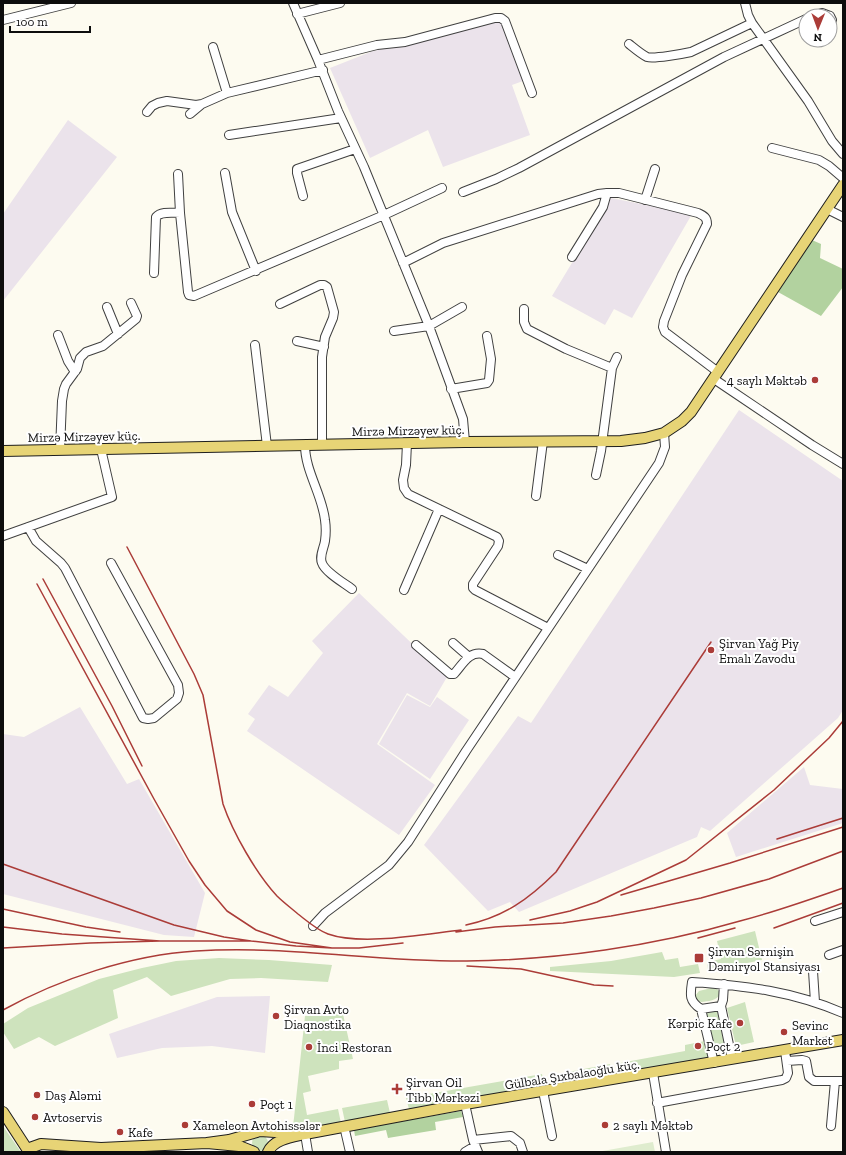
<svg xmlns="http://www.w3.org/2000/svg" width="846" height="1155" viewBox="0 0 846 1155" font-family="'Zilla Slab',serif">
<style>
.industrial{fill:#ebe3eb}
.green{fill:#cee3bd}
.forest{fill:#b2d29f}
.pitch{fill:#dfecce}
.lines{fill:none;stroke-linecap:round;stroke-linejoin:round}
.minor-casing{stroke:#404040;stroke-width:10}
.major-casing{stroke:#1e1e1e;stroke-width:12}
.minor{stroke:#fff;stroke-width:8}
.major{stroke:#e7d476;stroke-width:10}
.rail{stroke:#ab3c38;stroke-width:1.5}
.poi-dot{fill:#ab3c38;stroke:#fff;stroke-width:1.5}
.labels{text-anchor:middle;stroke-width:4;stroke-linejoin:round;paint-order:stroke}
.poi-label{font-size:13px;fill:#0d0d0d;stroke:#fff;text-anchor:start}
.street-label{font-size:13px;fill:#0d0d0d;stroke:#fff}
</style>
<rect width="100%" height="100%" fill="#fdfbf0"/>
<path class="industrial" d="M501,21L523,81L512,85L530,135L443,167L428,130L370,158L330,68L373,51Z
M68,120L117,157L3,301V214Z
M611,198L692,214L632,318L614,309L605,325L552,296Z
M739,410L843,481V710L838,718L710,831L701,827L697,837L519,912L510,902L488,911L424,845L518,716L531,723Z
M359,593L447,677L430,706L407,693L377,744L435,785L399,835L247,731L255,719L248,714L269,685L288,697L323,653L312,641Z
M407,695L430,707L437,697L469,720L430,779L379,744Z
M80,707L127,784L139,779L205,893L194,937L164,935L3,894V734L24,737Z
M804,767L810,785L843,789V823L736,857L727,833Z
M270,996L265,1053L212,1046L162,1048L117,1058L109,1034L217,997Z"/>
<path class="green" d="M755,931L762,960L708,971L707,962L721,959L717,941Z
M662,952L665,960L678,958L680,967L698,964L700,973L674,977L550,971V967L611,961Z
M219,958L269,960L332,965L328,982L261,978L230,979L171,996L147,977L113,990L118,1018L55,1046L39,1037L14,1049L3,1032V1024L28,1008L99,979L142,968L176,961Z
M711,988C716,988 719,989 720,994C717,1001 708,1001 701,1002L695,999V996L699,991Z
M745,1002L754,1042L736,1046L727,1008Z
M717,1011L725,1048L714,1050L706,1013Z
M343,1014L353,1059L339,1061V1069L308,1076L311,1091L303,1093L307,1115L338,1109L341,1123L307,1130L295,1129L293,1125L294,1118L305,1016Z
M705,1041L708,1057L622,1073L620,1063L685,1051V1045Z
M610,1064L612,1074L570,1081L568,1072Z
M542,1074L543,1080L534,1082L535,1086L409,1109L406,1098Z
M387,1100L390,1113L345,1122L342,1108Z
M3,1126L21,1152H4Z
M252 1143a8 8 0 1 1 16 0a8 8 0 1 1-16 0Z"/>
<path class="forest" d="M812,240L821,244L820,258L843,269V287L821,316L778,292Z
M461,1111L463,1117L435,1122L436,1130L388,1138L386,1130L355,1136L354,1130Z"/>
<path class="pitch" d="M653,1142L655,1152H597Z"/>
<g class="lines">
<defs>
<path id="minor" d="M293,3L318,60L338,111L364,167L429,326L463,419L465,442
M745,3L748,15L752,23L808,101L832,141L843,154
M297,14L340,3
M813,16L822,13L830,16
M830,16L832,20L830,26
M3,20L71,3
M629,44C634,48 641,54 647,57C654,59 682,54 691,52L752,23
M213,47L227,93
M318,60L377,45L405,42L495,18H501L505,21L532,93
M147,112L152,106L158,103L167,101L196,105L202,104L227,93L323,70
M190,114L202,104
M229,135L341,118
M772,148L819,160L829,166L843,178
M225,173L232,212L256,271
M178,174L180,213L188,292L189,295L194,296L384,215L442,188
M463,192L496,179L519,168L724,57L806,19
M303,196L297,173V169L355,149
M645,200L655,169
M827,209L843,217
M572,257L603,207L607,193
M403,263L443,243L598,194L607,193H619L698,213C704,216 707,217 707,224L682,275L664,321L663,327L665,332L718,372
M154,273L156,217C161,211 172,213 180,213
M280,304L320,285H324L327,287L334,312L333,318L325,337L322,357V445
M107,307L118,334
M524,309V322L527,329L566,349L612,368L601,451L596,475
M394,331L429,326L462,307
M58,335L68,361L75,372
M297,341L324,347
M255,345L267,446
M612,368L617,357
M714,379L812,445L843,464
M451,389L487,383L489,380L491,359L487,336
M407,443L406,465L403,480L404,488L408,494L497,537L499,541L498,546L473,584V588L475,590L548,628
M305,445C305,471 322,494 325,520C326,527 326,534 325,541C324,548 319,556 322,563C325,572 344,583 352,589
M60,450L62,401L64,389L66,384L77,369L80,358L86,352L103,346L136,319L137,316L131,303
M536,496L543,441
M28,527L36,541L61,563L65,568L143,718L148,719L154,718L177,699L179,693L178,685L111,563
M3,536L112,497L101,449
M558,555L588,569
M404,590L439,509
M453,643L469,657
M416,645L450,674H454C463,664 469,651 483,654L515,677
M815,921L843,912
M313,926L325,913L389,865L408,842L466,751L659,463L665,447L664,433
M829,955L843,950
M813,971L815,1002
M724,984L723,1000L721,1006L732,1059
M701,1009L721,1006
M787,1061L802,1060L806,1061L809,1077L814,1081H843
M714,1063L701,1009C689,1001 690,995 692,982C747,986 792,991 843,1013
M653,1073L666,1152
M543,1091L552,1136
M657,1103L782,1080L786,1078L788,1073L785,1051
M465,1104L473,1140L478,1152
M344,1126L350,1152
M831,1126L835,1081
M305,1134L308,1152
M473,1140L511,1136L520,1143L523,1152
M465,1152L475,1146"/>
<path id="major" d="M3,451L465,442L621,441L645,438L664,433L682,421L691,412L843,185
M3,1112L29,1152
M260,1131L305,1134C292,1137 274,1139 268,1152
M305,1134L465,1104L843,1040
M27,1149L41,1144L101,1148L207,1143
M254,1152L239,1146L207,1143L229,1140L257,1132"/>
</defs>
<use href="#minor" class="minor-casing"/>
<use href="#major" class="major-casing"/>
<use href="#minor" class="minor"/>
<use href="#major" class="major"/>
<path class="rail" d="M127,547L194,674L203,695L223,804C233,833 256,873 277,896C283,902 291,908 298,914C307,921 317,930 328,934C362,946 425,934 461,930
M43,579L112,706L142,766
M37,584L154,799L189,861L205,885L227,911L256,930L290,942L332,948L296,946L251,941
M777,839L843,818
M3,864L174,925L224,937L251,941H160
M621,895L730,863L843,827
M3,909L86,927L120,932
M530,920L570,911L597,902L686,860L774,790L829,738L843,721
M466,925C504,917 529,899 556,872L711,642
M3,927L62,934L160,941L90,943L3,948
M774,928L843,903
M456,932L495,927L563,923L611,916L654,908L701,898L769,879L843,851
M698,938L735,928
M332,948H359L403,943
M467,966L521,969L594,985L613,986
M3,1010C59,979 131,955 196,951C286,945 377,962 467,961C557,960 654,946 740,921C775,912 809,900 843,888"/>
</g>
<g class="poi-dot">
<circle cx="815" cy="380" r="4"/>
<circle cx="711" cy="650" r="4"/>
<rect x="694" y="953" width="10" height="10" rx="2"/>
<circle cx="276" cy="1016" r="4"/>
<circle cx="740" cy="1023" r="4"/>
<circle cx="784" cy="1032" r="4"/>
<circle cx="698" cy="1046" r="4"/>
<circle cx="309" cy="1047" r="4"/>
<path d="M395 1083h4v4h4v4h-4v4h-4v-4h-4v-4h4z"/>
<circle cx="37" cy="1095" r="4"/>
<circle cx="252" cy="1104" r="4"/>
<circle cx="35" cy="1117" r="4"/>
<circle cx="185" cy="1125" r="4"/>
<circle cx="605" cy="1125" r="4"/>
<circle cx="120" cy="1132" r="4"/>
</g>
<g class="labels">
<g class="poi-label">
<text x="807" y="385" text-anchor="end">4 saylı Məktəb</text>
<text x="719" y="648">Şirvan Yağ Piy<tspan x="719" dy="15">Emalı Zavodu</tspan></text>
<text x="708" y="956">Şirvan Sərnişin<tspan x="708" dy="15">Dəmiryol Stansiyası</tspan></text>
<text x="284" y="1014">Şirvan Avto<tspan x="284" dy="15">Diaqnostika</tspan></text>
<text x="732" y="1028" text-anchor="end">Kərpic Kafe</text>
<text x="792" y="1030">Sevinc<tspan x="792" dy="15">Market</tspan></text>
<text x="706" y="1051">Poçt 2</text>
<text x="317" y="1052">İnci Restoran</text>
<text x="406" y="1087">Şirvan Oil<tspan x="406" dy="15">Tibb Mərkəzi</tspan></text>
<text x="45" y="1100">Daş Aləmi</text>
<text x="260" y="1109">Poçt 1</text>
<text x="43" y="1122">Avtoservis</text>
<text x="193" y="1130">Xameleon Avtohissələr</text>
<text x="613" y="1130">2 saylı Məktəb</text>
<text x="128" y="1137">Kafe</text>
</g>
<g class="street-label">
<text transform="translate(408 430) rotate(-1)" y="5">Mirzə Mirzəyev küç.</text>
<text transform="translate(84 436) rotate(-1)" y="5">Mirzə Mirzəyev küç.</text>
<text transform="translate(572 1074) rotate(-9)" y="5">Gülbala Şıxbalaoğlu küç.</text>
</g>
</g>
<rect width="846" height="1155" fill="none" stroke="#0d0d0d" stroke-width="8"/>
<g transform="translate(818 28) rotate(181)"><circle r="19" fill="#ffffff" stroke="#9e9e9e"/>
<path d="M0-3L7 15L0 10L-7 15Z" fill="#ab3c38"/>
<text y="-6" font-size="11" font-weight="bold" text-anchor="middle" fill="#0d0d0d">N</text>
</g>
<path d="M10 26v6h80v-6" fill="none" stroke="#0d0d0d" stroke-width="2"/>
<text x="16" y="26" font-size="12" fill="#0d0d0d" stroke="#ffffff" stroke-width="3" paint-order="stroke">100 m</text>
</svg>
